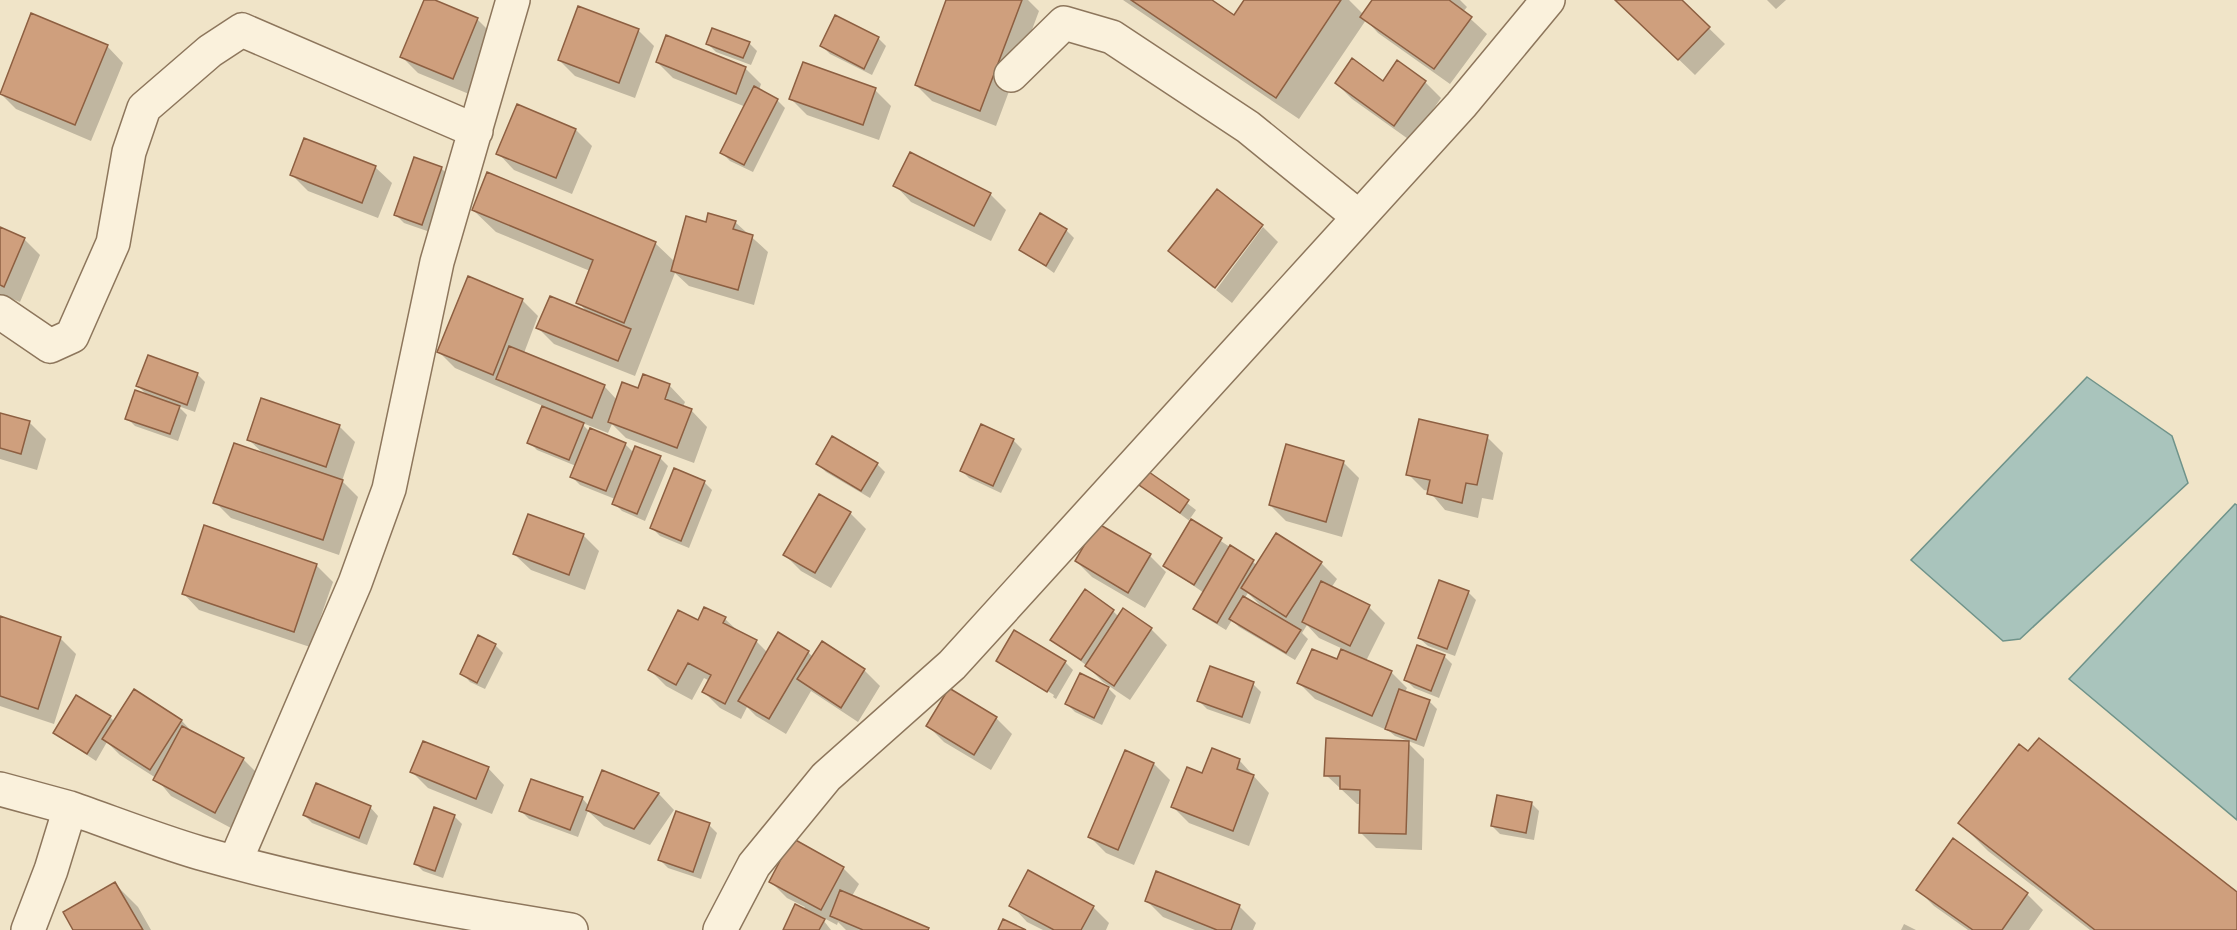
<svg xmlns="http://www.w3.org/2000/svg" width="2237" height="930" viewBox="0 0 2237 930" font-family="'Times New Roman',serif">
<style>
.water{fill:#a9c4bc;stroke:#6f938a;stroke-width:1.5}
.shadow{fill:#0003;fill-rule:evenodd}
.building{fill:#cf9f7d;stroke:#8d5f41;stroke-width:1.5}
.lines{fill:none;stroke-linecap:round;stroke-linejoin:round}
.street-casing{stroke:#8d765c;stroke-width:36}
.street{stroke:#faf1dc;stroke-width:33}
</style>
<rect width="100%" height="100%" fill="#f0e4c8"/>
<path class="water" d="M2087,377L2172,436L2188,483L2020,639L2003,641L1911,560Z
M2235,504L2237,505V820L2069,679Z"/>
<path class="shadow" d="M425,0L477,19L493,35L469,94L418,73L402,57Z
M948,0H1028L1039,11L996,126L932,101L916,85Z
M1123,0H1209L1235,17L1246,0H1349L1364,15L1374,0H1460L1467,7L1463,12L1487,34L1450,84L1378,33L1366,20L1299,119Z
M1617,0H1680L1725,44L1695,75Z
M1767,0H1786L1776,9Z
M638,30L654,46L635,98L575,76L559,60Z
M878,38L886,46L872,75L830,54L822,46Z
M749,43L757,51L751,65L716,52L708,44Z
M107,46L123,63L91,141L16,109L0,93Z
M657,62L745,68L761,84L759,90L777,100L785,108L753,172L730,161L722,153L746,107L673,78Z
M1425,82L1441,98L1411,141L1352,99L1336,83Z
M875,90L891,106L879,140L807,115L791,99Z
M518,106L576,130L592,146L572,194L514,170L498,153Z
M375,167L392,183L378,218L308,191L292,175Z
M441,168L449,176L430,232L404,223L396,215Z
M895,185L990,194L1006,210L991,241L911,202Z
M473,210L655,243L675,262L707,224L735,222L768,252L754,305L689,286L675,273L635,376L554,344L538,328L589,314L578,302L590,271L496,232Z
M1260,226L1213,288L1170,251Z
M1263,227L1278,242L1232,303L1216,290Z
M0,229L24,239L40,255L20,302L0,294Z
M1066,230L1074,238L1054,273L1021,249Z
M522,300L538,316L524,353L605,387L617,400L639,390L669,385L685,402L683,407L691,410L707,427L694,463L626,438L612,424L608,433L580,422L590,432L625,444L634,453L660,458L668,466L645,521L622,511L614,503L615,499L580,485L572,477L576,466L537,450L529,442L543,406L455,368L439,352Z
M197,374L205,382L195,412L178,406L187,415L178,441L135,426L127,418L148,396L138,386Z
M0,414L30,423L46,439L37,470L0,459Z
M339,426L355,442L342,481L358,497L339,555L231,518L215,502L264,454L249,440Z
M982,426L1014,441L1022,449L1001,493L969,478L961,470Z
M1487,437L1503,453L1493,500L1482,498L1478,518L1445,510L1429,491L1424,490L1408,474Z
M1343,462L1359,478L1342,537L1286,521L1270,505Z
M818,464H877L885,472L870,498L826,472Z
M1149,474L1196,510L1189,520L1257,565L1321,563L1337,579L1331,588L1369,607L1385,623L1366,661L1391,672L1407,688L1405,692L1429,701L1437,709L1424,747L1395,736L1389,731L1315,699L1299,683L1338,661L1343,649L1319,638L1307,625L1302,633L1308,639L1295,660L1239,627L1232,620L1226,630L1203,616L1195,608L1204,593L1165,566L1191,522L1141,485ZM1248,593L1264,609L1244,599Z
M704,482L712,490L689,548L660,536L652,528Z
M850,513L866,529L831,588L801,571L785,555Z
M583,535L599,551L585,590L531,570L514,554Z
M1150,556L1166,572L1145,608L1092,577L1076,561Z
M316,565L333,582L310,647L199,610L183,593Z
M1468,592L1476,600L1455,656L1428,646L1419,638Z
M1113,611L1119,617L1151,629L1167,645L1130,700L1103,682L1086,665L1052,640Z
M0,617L60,638L76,654L54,724L0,706Z
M725,619L739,632L756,641L768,653L808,652L813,657L864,670L880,686L858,722L811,691L786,734L756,716L747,707L741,719L720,708L704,692L710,681L704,678L692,700L666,686L650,670L699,622Z
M495,645L503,653L485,689L470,682L462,673Z
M1444,656L1452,664L1439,698L1414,688L1406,680Z
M998,660L1065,662L1073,670L1056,699L1053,697L1054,695L1005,664V667Z
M1253,684L1261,692L1250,724L1207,709L1199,701Z
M1108,688L1116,696L1102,725L1075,712L1067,704Z
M950,690L996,718L1012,734L991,770L944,742L928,726Z
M135,691L182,721L194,734L243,759L259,775L231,828L171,796L156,778L120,755L107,742L96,761L54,733L110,717L115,722Z
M1408,743L1424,759L1422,850L1376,848L1360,832L1361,804H1357L1326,775Z
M1213,750L1240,761L1269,793L1249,846L1189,823L1173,807L1203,775Z
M1126,752L1154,764L1170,780L1134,865L1106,853L1090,837Z
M488,768L504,785L492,814L428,788L412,772Z
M603,772L659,794L674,810L650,845L604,826L588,811L578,837L529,819L521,811L582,798L589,806Z
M1531,803L1539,811L1534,840L1500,834L1492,826Z
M370,807L378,816L367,845L312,823L304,815Z
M454,816L462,824L443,878L423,871L415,863Z
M1960,823L2237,894V930H2090L1988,851Z
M709,825L717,833L701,879L668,868L660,860Z
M843,868L859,884L852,896L929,930H846L838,922L837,925L820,916L831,930H785L805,907L787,898L771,882Z
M1157,873L1240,907L1256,923L1253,930H1195L1163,917L1147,901Z
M115,884L138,907L151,930H75Z
M1918,890L2027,894L2043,910L2029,930H1968L1934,906Z
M1011,905L1093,907L1109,923L1106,930H1043L1027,922Z
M1904,924L1916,930H1901Z"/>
<path class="building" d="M424,0H435L478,18L453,79L400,57Z
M946,0H1022L980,111L915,85Z
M1131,0H1212L1234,15L1244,0H1341L1276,98Z
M1372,0H1449L1472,17L1434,69L1360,17Z
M1615,0H1682L1710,27L1678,60Z
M578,6L639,29L619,83L558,60Z
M31,13L108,45L75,125L0,94Z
M835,15L879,37L864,69L820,46Z
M712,28L750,42L743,58L706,44Z
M666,35L746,67L736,94L656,62Z
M1352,58L1383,81L1397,60L1426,81L1394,126L1335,83Z
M803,62L876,88L863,125L789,99Z
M754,86L778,99L744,165L720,153Z
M517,104L576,129L556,178L496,154Z
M304,138L376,166L362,203L290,175Z
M910,152L991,193L974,226L893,186Z
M414,157L442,167L422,225L394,215Z
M487,172L656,242L624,323L576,303L593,260L472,210Z
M1217,189L1263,225L1215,288L1168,251Z
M708,213L736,221L733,229L753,235L738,290L671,271L686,216L706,222Z
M1040,213L1067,229L1046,266L1019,250Z
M0,227L25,238L4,287L0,285Z
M468,276L523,299L493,375L437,352Z
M550,296L631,329L618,361L536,328Z
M509,346L605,385L592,418L496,379Z
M148,355L198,373L187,405L136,386Z
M643,374L670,384L665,399L692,409L677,448L608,422L622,382L638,388Z
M135,390L180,406L170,434L125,419Z
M261,398L340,425L326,467L247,440Z
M542,406L584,423L569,460L527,443Z
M0,413L30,421L21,454L0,448Z
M1419,419L1488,435L1477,485L1466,483L1462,503L1427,494L1430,480L1406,475Z
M981,424L1014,439L993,486L960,471Z
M590,428L626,443L606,491L570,477Z
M832,436L878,463L861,491L816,464Z
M234,443L343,480L323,540L213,503Z
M1286,444L1344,461L1326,522L1269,505Z
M635,446L661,456L637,514L612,504Z
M674,468L705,481L681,541L650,528Z
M1149,472L1189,500L1180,513L1139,485Z
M819,494L851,512L815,573L783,555Z
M528,514L584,534L569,575L513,554Z
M1191,519L1222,538L1194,585L1163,566Z
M1097,523L1151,554L1128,593L1075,561Z
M204,525L317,564L294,632L182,594Z
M1276,533L1322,562L1286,617L1241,588Z
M1230,545L1254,560L1217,623L1193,609Z
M1439,580L1469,591L1447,649L1418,638Z
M1321,581L1370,605L1350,646L1302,622Z
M1085,589L1114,610L1081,660L1050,640Z
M1243,596L1301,630L1286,653L1229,619Z
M704,607L726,617L723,623L757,640L725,704L702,692L711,675L688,663L676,685L648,670L678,610L698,620Z
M1123,608L1152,628L1114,686L1085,666Z
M0,616L61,637L38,709L0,696Z
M1014,630L1066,661L1047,692L996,661Z
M778,632L809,651L769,719L738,701Z
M478,635L496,644L477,683L460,674Z
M822,641L865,669L841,708L797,679Z
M1417,645L1445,655L1431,691L1404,680Z
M1312,649L1337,659L1341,649L1392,671L1372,716L1297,683Z
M1210,666L1254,682L1242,717L1197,701Z
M1080,673L1109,687L1094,718L1065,704Z
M949,688L997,717L974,755L926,726Z
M134,689L182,720L150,770L102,739Z
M1399,689L1430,700L1416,740L1385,729Z
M76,695L111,716L87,754L53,733Z
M182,726L244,758L215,813L153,780Z
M1326,738L1409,741L1406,834L1359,833L1360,790L1340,789V776H1324Z
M2039,738L2237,892V930H2095L1958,823L2019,744L2028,751Z
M423,741L489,767L476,799L410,772Z
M1212,748L1240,759L1237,769L1254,775L1233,831L1171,807L1187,767L1202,773Z
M1125,750L1154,763L1118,850L1088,837Z
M602,770L659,793L634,829L586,810Z
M531,779L583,797L570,830L519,811Z
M316,783L371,806L359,838L303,815Z
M1497,795L1532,802L1526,833L1491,826Z
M434,807L455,815L435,871L414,864Z
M676,811L710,823L693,872L658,860Z
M792,838L844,867L821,910L769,882Z
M1953,838L2028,893L2002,930H1973L1916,890Z
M1028,870L1094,906L1081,930H1054L1009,906Z
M1156,871L1240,905L1231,930H1217L1145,901Z
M115,882L143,930H73L63,912Z
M840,890L929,928L928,930H863L830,916Z
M795,904L825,919L819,930H783Z
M1003,919L1026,930H998Z"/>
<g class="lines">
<defs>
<path id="street" d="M1011,75L1064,23L1112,37L1248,127L1359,217
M0,312L50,346L72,336L113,243L129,152L144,108L210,51L242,30L476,131
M0,789L70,808
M235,862L355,583L389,489L437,262L513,0
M28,930L51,870L70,808C113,823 156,840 200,853C321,887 446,910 571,930
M720,930L754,865L826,777L952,665L1461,105L1548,0"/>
</defs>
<use href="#street" class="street-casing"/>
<use href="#street" class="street"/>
</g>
</svg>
